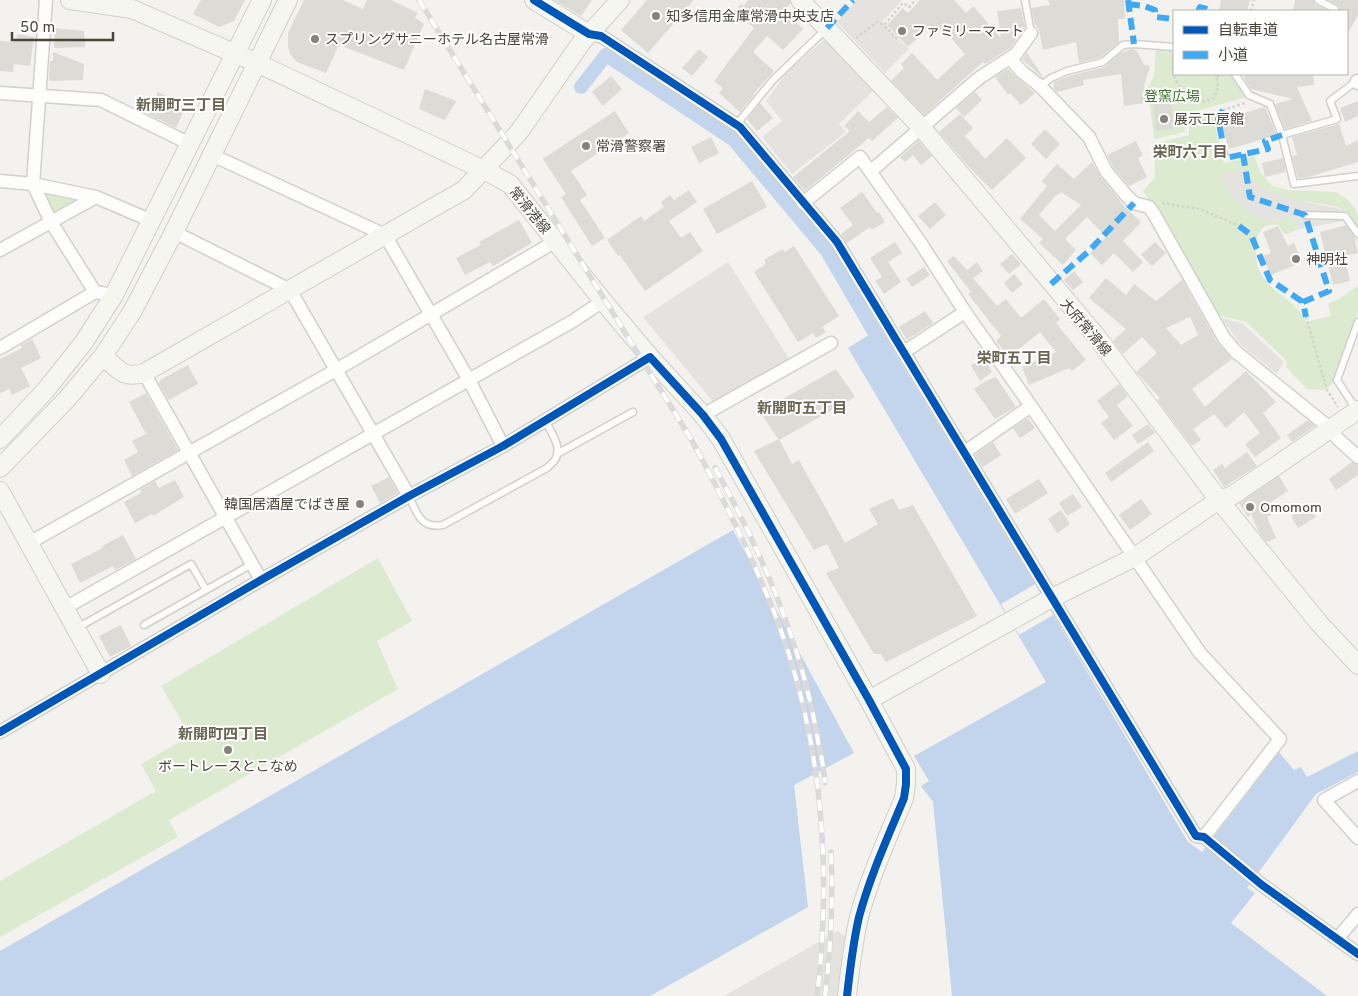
<svg xmlns="http://www.w3.org/2000/svg" width="1358" height="996" viewBox="0 0 1358 996" font-family="Overpass,'Noto Sans JP',sans-serif">
<style>
.green{fill:#dcebd0}
.parking{fill:#e5e3df}
.water{fill:#c2d5ed}
.pier{fill:#f3f2ee}
.lines{fill:none;stroke-linecap:round;stroke-linejoin:round}
.canal{stroke:#c2d5ed;stroke-width:14}
.building{fill:#dcdbd6;fill-rule:evenodd}
.lane-casing{stroke:#d1d0cc;stroke-width:9}
.street-casing{stroke:#d1d0cc;stroke-width:15}
.secondary-casing{stroke:#d2d0c5;stroke-width:20}
.path{stroke:#d3d2cc;stroke-width:2.5;stroke-dasharray:2.5 2.5;stroke-linecap:butt}
.lane{stroke:#fdfdfc;stroke-width:6}
.street{stroke:#fdfdfc;stroke-width:12}
.secondary{stroke:#f6f6f1;stroke-width:18}
.rail-casing{stroke:#dadada;stroke-width:5.5}
.rail{stroke:#fff;stroke-width:4;stroke-dasharray:11;stroke-linecap:butt}
.quiet{stroke:#3fa9f5;stroke-width:6;stroke-dasharray:12 6;stroke-linecap:butt}
.cycleway-casing{stroke:#fff;stroke-width:11}
.cycleway{stroke:#0057b8;stroke-width:8}
.poi-dot{fill:#848279;stroke:#fff;stroke-width:2}
.labels{text-anchor:middle;stroke-width:4;stroke-linejoin:round;paint-order:stroke}
.poi-label{font-size:14px;fill:#49453a;stroke:#fff;text-anchor:start}
.park-label{font-size:14px;fill:#3f7730;stroke:#fff}
.street-label{font-size:14px;fill:#49453a;stroke:#fff}
.neighbourhood-label{font-size:15px;font-weight:bold;fill:#6b6552;stroke:#fff}
</style>
<rect width="100%" height="100%" fill="#f3f2ee"/>
<path class="green" d="M1156,48L1174,49V74H1231L1247,97L1185,114V132L1154,139L1148,88L1154,75Z
M1206,114L1213,117L1224,163L1254,156L1261,173L1271,185L1287,190L1336,192L1347,199L1355,208L1358,215V245L1351,217L1345,210C1318,199 1278,204 1255,184C1251,180 1247,174 1243,169L1272,221L1292,217L1300,229L1287,234L1283,233L1279,225C1271,224 1263,225 1259,233C1256,239 1256,245 1256,252C1255,291 1297,296 1306,322L1331,316L1328,304L1342,297L1358,286V312L1350,339L1333,382L1327,389L1321,390L1307,389L1286,367L1287,361L1246,322L1217,315L1158,213L1143,191L1155,177L1154,144L1189,135V121L1190,117Z
M33,184L96,197L51,222Z
M378,558L412,621L377,641L398,689L169,820L178,837L0,937V881L156,791L141,764L190,736L161,686Z"/>
<path class="parking" d="M857,0H902L882,22L909,49L885,73L837,22Z
M826,38L875,89L839,124L846,132L792,174L762,137L782,121L766,101L787,72Z
M1239,169H1243L1256,184L1268,191L1288,198L1345,210L1344,221L1300,229L1292,217L1272,221L1251,215L1230,196L1221,179L1222,175Z
M728,262L790,360L715,404L643,317Z
M1221,318L1242,323L1284,362L1277,374L1242,346Z
M838,931L853,943L847,996H724Z"/>
<path class="water" d="M880,328L1035,584L1188,842L1202,852L1279,752L1294,770L1301,767L1307,777L1358,751V772L1316,794L1247,888L1255,893L1231,923L1327,996H952L933,802L921,786L929,781L914,756L1046,682L848,348Z
M733,530L854,753L794,785L808,907L650,996H0V951Z"/>
<path class="pier" d="M1035,584L1053,615L1019,635L1001,604Z"/>
<g class="lines">
<path class="canal" d="M581,87L606,55L734,140L827,251L883,347"/>
</g>
<path class="building" d="M201,0H245L234,21L219,27L193,14Z
M304,0H343L363,9L367,0H391L418,13L415,18L424,24L404,70L339,45L326,73L297,62L290,54L288,46V33Z
M554,0H592L581,16Z
M647,0H694L648,53L621,30Z
M749,0H790V4L784,11L803,29L783,50L767,36L753,52L774,71L753,94L754,95L740,112L719,93L723,88L714,81L754,28L735,12L741,4L743,6Z
M920,0H954L966,13L973,6L1001,38L997,9L998,11L1021,8L1025,27L1010,28L1017,38L1010,48L985,64L983,62L924,115L891,81L904,68L901,64L912,53L937,80L965,54L942,28L934,36L927,29L908,47L887,25L903,8L908,13Z
M1048,0H1124L1125,19H1118L1119,42L1101,57L1079,63L1076,42L1043,50L1039,30L1036,25H1035L1031,8L1050,5Z
M1221,0H1250L1247,11H1219Z
M1295,0H1313L1315,4L1329,11H1293Z
M1329,0H1358V15L1347,35V11H1340L1339,6Z
M55,28L84,31L85,47L54,48Z
M18,34L34,37L30,66L14,64L13,72L0,71V41L15,42Z
M699,49L708,57L692,76L682,68Z
M1131,49H1134L1138,53L1144,65L1150,66L1144,86L1146,103L1124,106L1121,74L1083,80L1084,85L1057,92L1054,89V82L1069,76L1105,67L1121,53Z
M53,52L84,64L83,80L49,81L50,61H53Z
M1027,53L1043,77V78L1022,59Z
M1008,69L1016,77L1035,93L1021,105L1010,93L1008,95L995,77Z
M1245,74H1313L1314,85L1297,87L1312,121L1285,129L1275,104L1293,99L1251,89L1244,78Z
M611,76L622,89L603,106L592,92Z
M425,89L456,101L445,120L419,109Z
M158,92L180,102L184,110L176,128L148,114Z
M975,92L982,100L964,117L956,108Z
M1171,100L1174,129L1156,131L1153,102Z
M1358,101V116L1345,122L1340,108Z
M760,103L773,118L757,131L747,119Z
M887,107L898,118L872,141L869,138L805,191L793,177L850,131L844,126L858,111L869,122Z
M1265,107L1277,135L1229,149L1220,120Z
M615,111L629,133L571,171L587,195L580,200L605,238L592,246L561,197L566,194L543,159Z
M960,114L973,128L965,136L985,159L1007,138L1026,158L992,190L968,166L939,132Z
M1339,124L1346,146L1358,140V162L1309,177L1298,178L1292,156L1297,155L1292,137Z
M1045,129L1060,144L1046,159L1031,144Z
M711,137L719,153L699,163L691,147Z
M919,141L932,156L921,165L913,155L905,162L900,157Z
M1136,141L1143,156L1138,158L1147,177L1129,186L1113,167L1107,155Z
M1283,158L1286,172L1265,177L1262,163Z
M1092,162L1100,176L1125,207L1141,222L1123,241L1143,262L1133,272L1114,253L1102,265L1090,253L1106,237L1087,217L1065,239L1076,250L1063,265L1039,243L1043,239L1020,219L1047,186L1042,181L1057,164L1074,179ZM1061,192L1081,205L1055,231L1039,215L1057,194L1058,195Z
M752,181L767,207L717,234L703,209Z
M689,190L697,202L669,221L681,238L690,232L703,251L645,291L620,255L618,256L607,240L641,216L644,221L664,207L661,202L670,195L674,200Z
M862,192L877,213L879,212L885,222L871,230L870,227L847,243L841,234L853,225L840,208Z
M935,202L946,215L930,229L918,216Z
M519,220L532,243L493,266L490,262L465,275L456,258L481,245L479,242Z
M1346,225L1354,236L1358,253L1344,256L1350,281L1333,285L1320,232Z
M1278,226L1288,246L1294,243L1302,262L1271,275L1263,256L1271,253L1263,232Z
M895,242L902,253L888,262L901,282L884,294L875,281L882,277L870,258Z
M1155,242L1166,253L1152,266L1141,255Z
M794,246L839,316L822,327L826,332L816,338L813,333L798,342L754,272L766,264L764,260L782,249L785,252Z
M1012,254L1021,264L1009,274L1000,264Z
M954,256L967,270L977,262L983,271L973,278L997,306L1006,299L1021,318L1044,299L1060,319L1056,323L1086,360L1072,371L1069,368L1029,385L1022,367L1056,352L1040,332L1009,357L996,341L1001,336L968,294L971,292L947,261Z
M924,267L930,275L912,287L906,279Z
M1074,271L1083,282L1073,290L1064,280Z
M1014,274L1023,284L1012,293L1004,283Z
M1106,278L1126,295L1134,284L1156,301L1182,280L1217,342L1232,359L1192,389L1205,407L1246,371L1276,402L1263,413L1281,438L1255,457L1245,444L1260,433L1244,412L1226,428L1214,414L1193,429L1201,440L1192,446L1157,400L1160,398L1136,372L1157,353L1142,337L1123,354L1113,341L1126,329L1089,298ZM1190,317L1198,335L1181,345L1166,328Z
M925,311L933,323L907,340L899,327Z
M32,339L41,358L21,368L30,386L12,395L9,389L0,393V359L22,348L21,345Z
M984,358L992,372L980,381L971,365Z
M188,365L198,384L169,400L159,384L160,380Z
M836,369L855,397L779,440L760,412Z
M996,377L1016,407L995,419L974,389L986,381Z
M1119,384L1128,396L1117,405L1133,426L1114,440L1101,423L1109,417L1097,401Z
M146,393L178,450L132,476L124,460L138,452L132,441L146,434L129,402Z
M1028,418L1035,428L1020,438L1013,428Z
M1308,420L1315,426L1292,442L1287,435Z
M1148,424L1155,433L1138,444L1132,435Z
M779,439L792,464L799,460L845,543L878,524L869,509L893,498L899,510L913,505L977,616L886,662L881,654H874L826,573L839,568L827,544L814,550L754,451Z
M993,442L1001,455L983,467L975,455Z
M1148,442L1154,451L1111,482L1105,473Z
M1247,452L1257,466L1224,487L1213,470L1222,464L1225,468Z
M1352,462L1358,465V475L1336,490L1329,479Z
M1279,476L1288,491L1266,505L1271,515L1267,517L1276,538L1267,542L1259,533L1251,514L1248,517L1239,503Z
M389,477L398,493L380,503L371,486Z
M1039,479L1048,493L1015,514L1006,499Z
M175,480L184,497L153,516L152,514L135,523L124,502L141,493L140,490L155,481L159,488Z
M1073,494L1082,507L1067,516L1059,503Z
M1141,499L1152,514L1130,530L1119,515Z
M1309,506L1316,517L1298,528L1291,516Z
M1061,510L1070,524L1057,533L1048,519Z
M123,535L136,559L115,570L113,566L80,583L71,564L103,548L102,546Z
M121,625L131,646L110,657L99,636Z"/>
<g class="lines">
<defs>
<path id="lane" d="M1025,0L1031,33
M1318,0L1335,9V11
M1235,74L1249,95L1270,104L1282,135L1294,184L1358,176
M1040,86L1051,78L1067,71L1103,62L1123,45L1134,44L1174,47
M736,125L773,80L826,29
M1282,135L1337,119L1330,101L1358,80
M1305,215L1345,216L1358,234
M1356,409L1337,380L1358,322
M557,454L633,412
M409,496C417,514 421,529 443,525L547,468C550,465 554,462 556,458C562,446 550,431 545,420
M144,625L206,590
M77,628L191,564L206,590L252,564"/>
<path id="street" d="M46,0L33,184L51,222L95,292L114,295
M589,34L601,36L740,127L837,242L1196,836L1204,837L1262,885L1358,954
M1010,58L1021,71L1040,86L1089,137L1106,171L1126,195L1134,203L1149,207L1154,214L1224,338L1236,352L1331,429L1338,439L1358,457
M1357,81L1358,83
M0,93L101,100L190,144
M212,155L385,235L469,380L503,446
M871,171L979,78L1016,54L1031,33
M0,181L33,184L96,197L152,221
M803,203L860,157L920,242L965,312L1031,406L1200,653L1280,739L1204,837
M174,232L290,290L409,496
M0,250L96,197
M0,348L95,292
M904,352L965,312
M144,373L261,580
M703,415L831,343
M965,452L1031,406
M29,543L336,370L556,241
M65,608L573,321L603,301
M0,732L261,580L409,496L503,446L650,357
M1358,781L1324,800L1358,838
M1338,938L1358,914"/>
<path id="secondary" d="M70,0L132,9L257,63L484,170L510,184L603,301L650,357L703,415L721,439L869,700L906,769V784L904,798C888,837 870,876 859,917C853,943 850,969 847,996
M534,0L589,34
M800,0L921,127L1097,337L1219,500L1319,623L1358,665
M103,356C119,370 123,379 144,373L464,190L519,132L581,43L620,0
M0,439L45,391L84,342L114,295L262,0
M0,468L67,399L103,356L132,312L174,232L288,0
M0,491L101,674
M869,700L1048,600L1135,557L1219,500L1233,495L1358,410"/>
</defs>
<use href="#lane" class="lane-casing"/>
<use href="#street" class="street-casing"/>
<use href="#secondary" class="secondary-casing"/>
<path class="path" d="M1251,11L1254,0
M856,38L877,22L884,25
M897,39L884,25L903,3L909,7L916,0
M1173,56C1171,80 1180,93 1202,102L1214,98C1217,90 1221,81 1214,74
M1217,77L1224,74
M1223,110L1245,103
M1162,203L1200,209L1239,226
M1306,317L1327,390L1338,407"/>
<use href="#lane" class="lane"/>
<use href="#street" class="street"/>
<use href="#secondary" class="secondary"/>
<defs>
<path id="rail" d="M419,0L691,439C720,492 747,546 770,602C821,727 833,863 817,996
M715,468C763,554 802,645 818,741C821,755 824,769 825,783
M825,996C831,948 833,901 831,852"/>
</defs>
<use href="#rail" class="rail-casing"/>
<use href="#rail" class="rail"/>
<path class="quiet" d="M1128,0L1134,44
M1128,4L1144,6L1155,10L1156,17L1174,19
M1198,11L1200,7L1213,11
M827,28L853,0
M1223,110L1218,119L1226,158L1268,149L1265,141L1282,135
M1243,154L1250,197L1305,215L1329,291L1303,302L1306,317
M1239,226L1251,235L1270,280L1303,302
M1051,284L1089,251L1134,203"/>
<defs>
<path id="cycleway" d="M534,0L589,34L601,36L740,127L837,242L1196,836L1204,837L1262,885L1358,954
M0,732L261,580L409,496L503,446L650,357L703,415L721,439L869,700L906,769V784L904,798C888,837 870,876 859,917C853,943 850,969 847,996"/>
</defs>
<use href="#cycleway" class="cycleway-casing"/>
<use href="#cycleway" class="cycleway"/>
</g>
<g class="poi-dot">
<circle cx="656" cy="16" r="5"/>
<circle cx="902" cy="31" r="5"/>
<circle cx="315" cy="39" r="5"/>
<circle cx="1164" cy="119" r="5"/>
<circle cx="586" cy="146" r="5"/>
<circle cx="1296" cy="259" r="5"/>
<circle cx="360" cy="504" r="5"/>
<circle cx="1250" cy="507" r="5"/>
<circle cx="228" cy="750" r="5"/>
</g>
<g class="labels">
<g class="poi-label">
<text x="666" y="21">知多信用金庫常滑中央支店</text>
<text x="912" y="36">ファミリーマート</text>
<text x="325" y="44">スプリングサニーホテル名古屋常滑</text>
<text x="1174" y="124">展示工房館</text>
<text x="596" y="151">常滑警察署</text>
<text x="1306" y="264">神明社</text>
<text x="350" y="509" text-anchor="end">韓国居酒屋でばき屋</text>
<text x="1260" y="512">Omomom</text>
<text x="228" y="771" text-anchor="middle">ボートレースとこなめ</text>
</g>
<g class="park-label">
<text x="1172" y="101">登窯広場</text>
</g>
<g class="street-label">
<text transform="translate(530 210) rotate(51)" y="5">常滑港線</text>
<text transform="translate(1086 327) rotate(50)" y="5">大府常滑線</text>
</g>
<g class="neighbourhood-label">
<text x="181" y="110">新開町三丁目</text>
<text x="1190" y="157">栄町六丁目</text>
<text x="1014" y="363">栄町五丁目</text>
<text x="802" y="413">新開町五丁目</text>
<text x="223" y="739">新開町四丁目</text>
</g>
</g>
<rect x="1173" y="10" width="175" height="65" fill="#ffffff" stroke="#b6b5b0"/>
<rect x="1183" y="26" width="25" height="8" fill="#0057b8" stroke="#b6b5b0"/>
<text x="1218" y="35" font-size="15" fill="#49453a">自転車道</text>
<rect x="1183" y="51" width="25" height="8" fill="#3fa9f5" stroke="#b6b5b0"/>
<text x="1218" y="60" font-size="15" fill="#49453a">小道</text>
<path d="M12 32v8h101v-8" fill="none" stroke="#49453a" stroke-width="2.5"/>
<text x="20" y="32" font-size="15" fill="#49453a" stroke="#ffffff" stroke-width="4" paint-order="stroke">50 m</text>
</svg>
